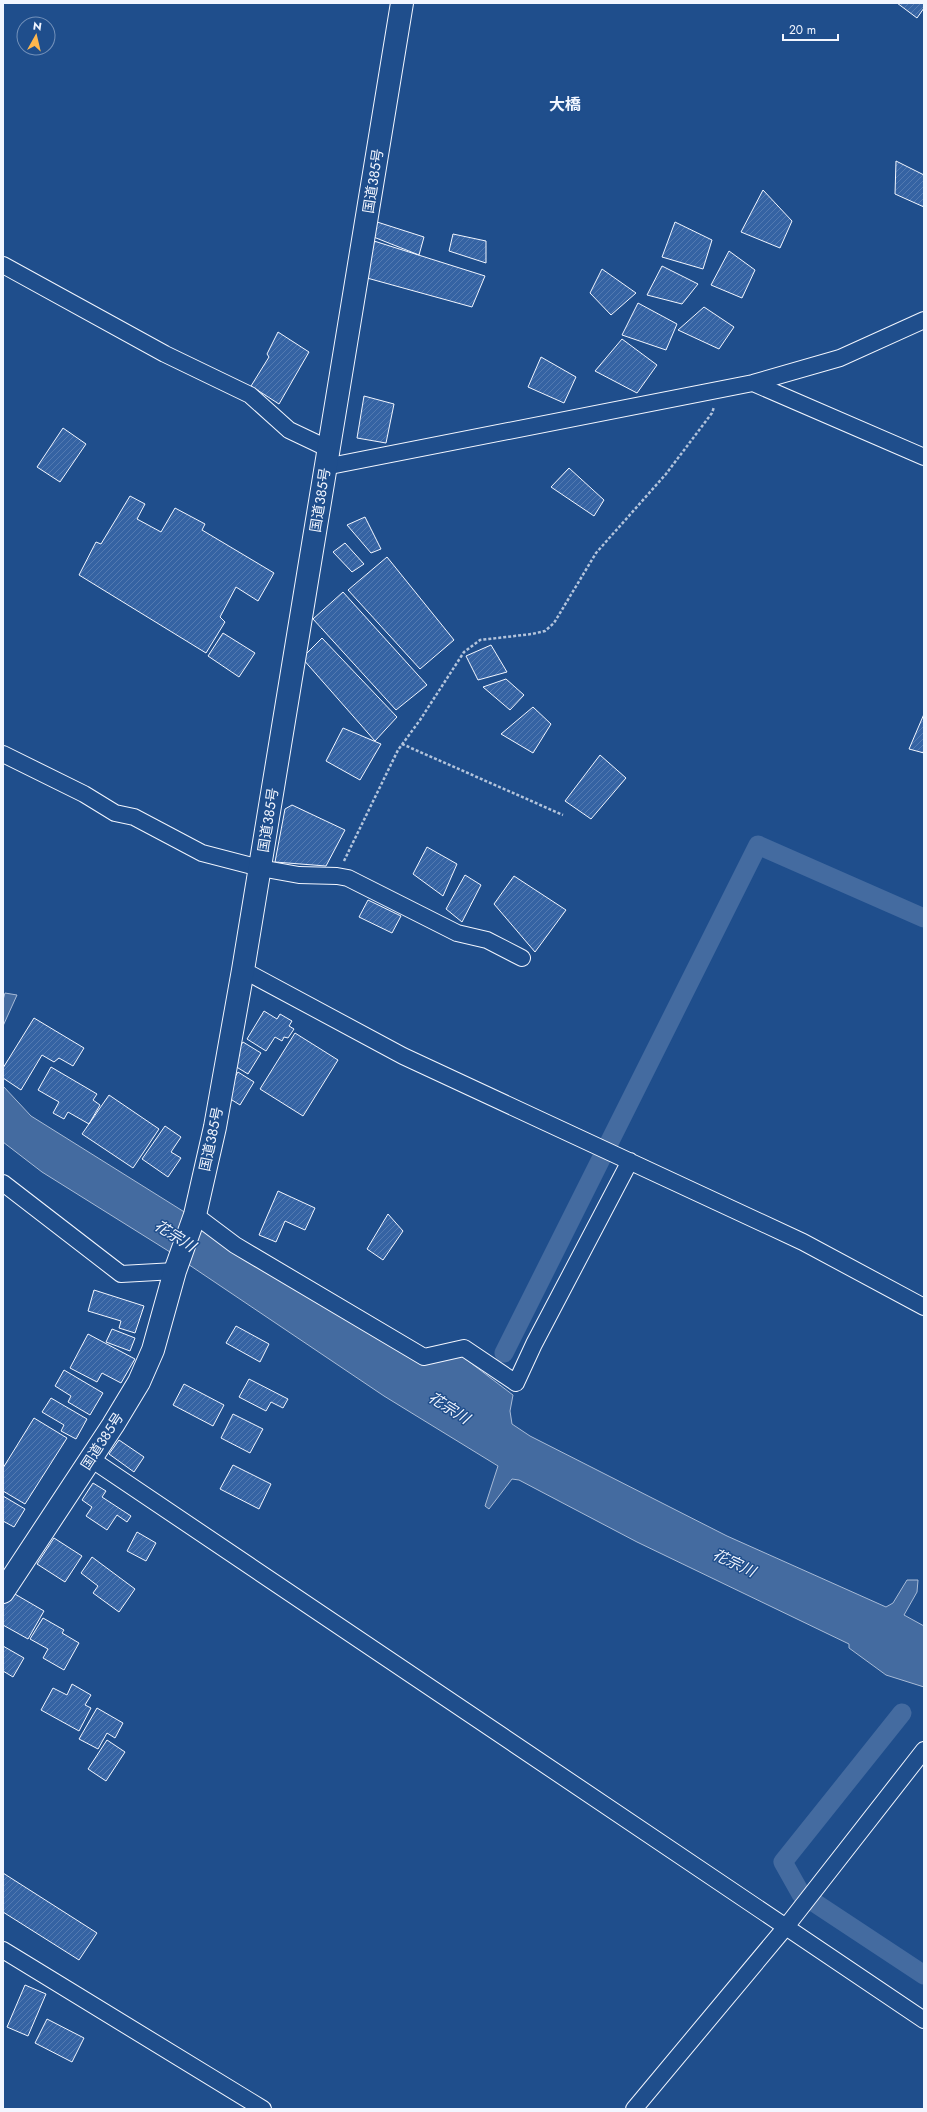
<svg xmlns="http://www.w3.org/2000/svg" width="927" height="2112" viewBox="0 0 927 2112" font-family="Jost,'Noto Sans JP',sans-serif">
<style>
.water{fill:#446ba0;stroke:#a8bbd7}
.lines{fill:none;stroke-linecap:round;stroke-linejoin:round}
.canal{stroke:#446ba0;stroke-width:19}
.building{fill:url(#building-hatch);stroke:#f2f6ff}
.street-casing{stroke:#f2f6ff;stroke-width:18}
.highway-casing{stroke:#f2f6ff;stroke-width:24}
.path{stroke:#b3c4dc;stroke-width:2.5;stroke-dasharray:3 2;stroke-linecap:butt}
.street{stroke:#1f4e8c;stroke-width:16}
.highway{stroke:#1f4e8c;stroke-width:22}
.labels{text-anchor:middle;stroke-width:3;stroke-linejoin:round;paint-order:stroke}
.street-label{font-size:14px;fill:#f2f6ff;stroke:#1f4e8c}
.water-label{font-size:15px;font-style:italic;fill:#f2f6ff;stroke:#1f4e8c}
.quarter-label{font-size:16px;font-weight:bold;fill:#f2f6ff;stroke:#1f4e8c}
</style>
<defs>
<pattern id="building-hatch" width="6" height="6" patternUnits="userSpaceOnUse"><rect width="6" height="6" fill="#3563a3"/><path d="M-1 1l2-2M0 6l6-6M5 7l2-2" fill="none" stroke="#537ab1"/></pattern>
</defs>
<rect width="100%" height="100%" fill="#1f4e8c"/>
<path class="water" d="M5,993L17,995L3,1026V1000Z
M3,1086L31,1116L424,1362L459,1354L513,1395L510,1411L512,1424L530,1436L727,1536L886,1607L893,1603L907,1580H918L917,1592L904,1615L924,1626V1687L886,1675L849,1648V1644L637,1542L519,1480L512,1479L489,1509L485,1506L498,1466L384,1396L170,1252L42,1172L3,1142Z"/>
<g class="lines">
<path class="canal" d="M504,1353L758,845L924,918
M801,1894L783,1862L902,1713
M815,1903L924,1975"/>
</g>
<path class="building" d="M897,3H924V8L917,18Z
M896,161L924,175V207L895,194Z
M763,190L792,221L780,248L741,232Z
M374,221L424,237L419,255L371,236Z
M675,222L712,240L703,269L662,257Z
M453,234L486,241V263L449,251Z
M374,241L485,276L472,307L367,278Z
M729,251L755,270L742,298L711,285Z
M662,266L698,284L682,304L647,295Z
M602,269L636,293L611,315L590,293Z
M638,303L677,324L666,350L622,335Z
M704,307L734,327L719,349L678,330Z
M278,332L309,352L279,404L251,386L269,357L267,354Z
M622,339L657,365L637,393L595,371Z
M541,357L576,377L564,403L528,387Z
M364,396L394,404L386,443L357,438Z
M63,428L86,444L60,482L37,467Z
M569,468L604,500L594,516L551,487Z
M130,496L145,504L137,519L161,532L175,508L205,524L202,530L274,573L258,601L236,587L220,617L225,622L206,653L79,575L96,542L101,544Z
M365,517L381,549L371,553L347,525Z
M345,543L364,564L352,572L333,552Z
M387,557L454,640L420,669L348,590Z
M343,592L427,685L396,710L313,619Z
M223,633L255,653L239,677L208,656Z
M322,638L397,717L375,741L302,658Z
M491,645L507,672L478,680L466,656Z
M506,679L524,695L510,710L483,687Z
M533,707L551,724L533,753L501,734Z
M924,714V753L909,749Z
M343,728L381,744L360,780L326,761Z
M600,755L626,778L591,819L565,801Z
M292,805L345,830L326,866L275,862L285,809Z
M427,847L457,864L443,896L413,874Z
M465,875L481,885L462,922L446,909Z
M514,876L566,910L535,952L494,904Z
M368,900L401,916L392,933L359,917Z
M264,1011L277,1019L280,1014L292,1021L289,1026L294,1029L288,1038L284,1037L282,1041L275,1037L266,1051L247,1039Z
M34,1018L84,1048L73,1066L59,1058L54,1062L42,1055L21,1090L3,1078V1068Z
M295,1033L338,1060L303,1116L260,1089Z
M243,1042L261,1053L248,1074L230,1063Z
M51,1067L97,1094L93,1100L100,1105L89,1124L68,1112L64,1119L53,1113L59,1102L38,1090Z
M238,1072L254,1082L240,1105L224,1095Z
M109,1095L159,1129L133,1168L82,1134Z
M165,1126L181,1137L171,1152L181,1158L168,1177L142,1159Z
M278,1191L315,1208L305,1230L285,1221L276,1242L259,1235Z
M388,1214L403,1231L383,1260L367,1249Z
M94,1290L144,1306L135,1333L119,1328L121,1321L88,1311Z
M236,1326L269,1344L260,1362L226,1343Z
M112,1329L135,1338L130,1351L106,1342Z
M88,1334L135,1359L121,1383L102,1373L97,1382L70,1368Z
M64,1370L103,1393L90,1415L68,1402L71,1396L55,1386Z
M249,1379L288,1399L283,1408L271,1402L266,1411L239,1397Z
M184,1384L224,1405L213,1426L173,1405Z
M51,1398L87,1419L76,1439L61,1431L64,1425L42,1412Z
M233,1414L263,1429L250,1453L221,1438Z
M34,1418L67,1438L25,1504L3,1491V1468Z
M119,1440L144,1457L134,1472L109,1454Z
M233,1465L271,1484L259,1509L220,1489Z
M93,1483L106,1491L102,1497L131,1516L127,1522L117,1515L107,1530L86,1516L92,1507L82,1500Z
M3,1496L25,1509L14,1527L3,1521Z
M137,1532L156,1543L146,1561L127,1551Z
M54,1538L82,1556L65,1582L37,1564Z
M92,1557L135,1589L119,1612L93,1593L98,1586L81,1573Z
M8,1590L44,1611L28,1639L3,1625V1600Z
M43,1618L64,1630L62,1633L79,1643L64,1670L43,1658L48,1649L30,1639Z
M3,1646L24,1658L13,1677L3,1671Z
M72,1684L91,1695L85,1705L91,1708L79,1731L41,1710L53,1688L67,1695Z
M97,1708L123,1723L115,1738L107,1733L98,1749L79,1739Z
M107,1740L125,1752L106,1781L88,1769Z
M3,1873L97,1933L79,1960L3,1912Z
M25,1985L46,1994L28,2036L7,2027Z
M47,2019L84,2038L72,2062L35,2043Z"/>
<g class="lines">
<defs>
<path id="street" d="M3,265L165,354L250,395L289,430L329,449
M753,383L924,457
M325,467L753,383L840,358L924,320
M3,754L84,794L115,813L134,817L202,853L260,868L299,875L337,876L348,878L457,933L487,940L522,958
M243,970L403,1056L803,1242L924,1307
M3,1183L121,1274L175,1271
M195,1215L235,1245L424,1357L464,1348L516,1383L534,1344L630,1161
M91,1459L924,2020
M3,1950L263,2109
M634,2109L785,1928L924,1750"/>
<path id="highway" d="M3,1592L113,1425L139,1382L153,1350L175,1271L195,1215L215,1127L243,970L402,3"/>
</defs>
<use href="#street" class="street-casing"/>
<use href="#highway" class="highway-casing"/>
<path class="path" d="M402,744L563,815
M344,861L398,750L420,720L464,652L480,640L532,634L545,631L554,623L596,553L666,474L712,413L714,407"/>
<use href="#street" class="street"/>
<use href="#highway" class="highway"/>
</g>
<g class="labels">
<g class="street-label">
<text transform="translate(373 181) rotate(-81)" y="5">国道385号</text>
<text transform="translate(320 500) rotate(-81)" y="5">国道385号</text>
<text transform="translate(268 820) rotate(-81)" y="5">国道385号</text>
<text transform="translate(211 1139) rotate(-78)" y="5">国道385号</text>
<text transform="translate(102 1441) rotate(-57)" y="5">国道385号</text>
</g>
<g class="water-label">
<text transform="translate(175 1236) rotate(32)" y="5">花宗川</text>
<text transform="translate(449 1408) rotate(32)" y="5">花宗川</text>
<text transform="translate(734 1563) rotate(25)" y="5">花宗川</text>
</g>
<g class="quarter-label">
<text x="565" y="110">大橋</text>
</g>
</g>
<rect width="927" height="2112" fill="none" stroke="#f2f6ff" stroke-width="8"/>
<g transform="translate(36 36) rotate(8)"><circle r="19" fill="#1f4e8c" stroke="#7391ba"/>
<path d="M0-3L7 15L0 10L-7 15Z" fill="#ffb74d"/>
<text y="-6" font-size="11" font-weight="bold" text-anchor="middle" fill="#f2f6ff">N</text>
</g>
<path d="M783 34v6h55v-6" fill="none" stroke="#f2f6ff" stroke-width="2"/>
<text x="789" y="34" font-size="12" fill="#f2f6ff" stroke="#1f4e8c" stroke-width="3" paint-order="stroke">20 m</text>
</svg>
